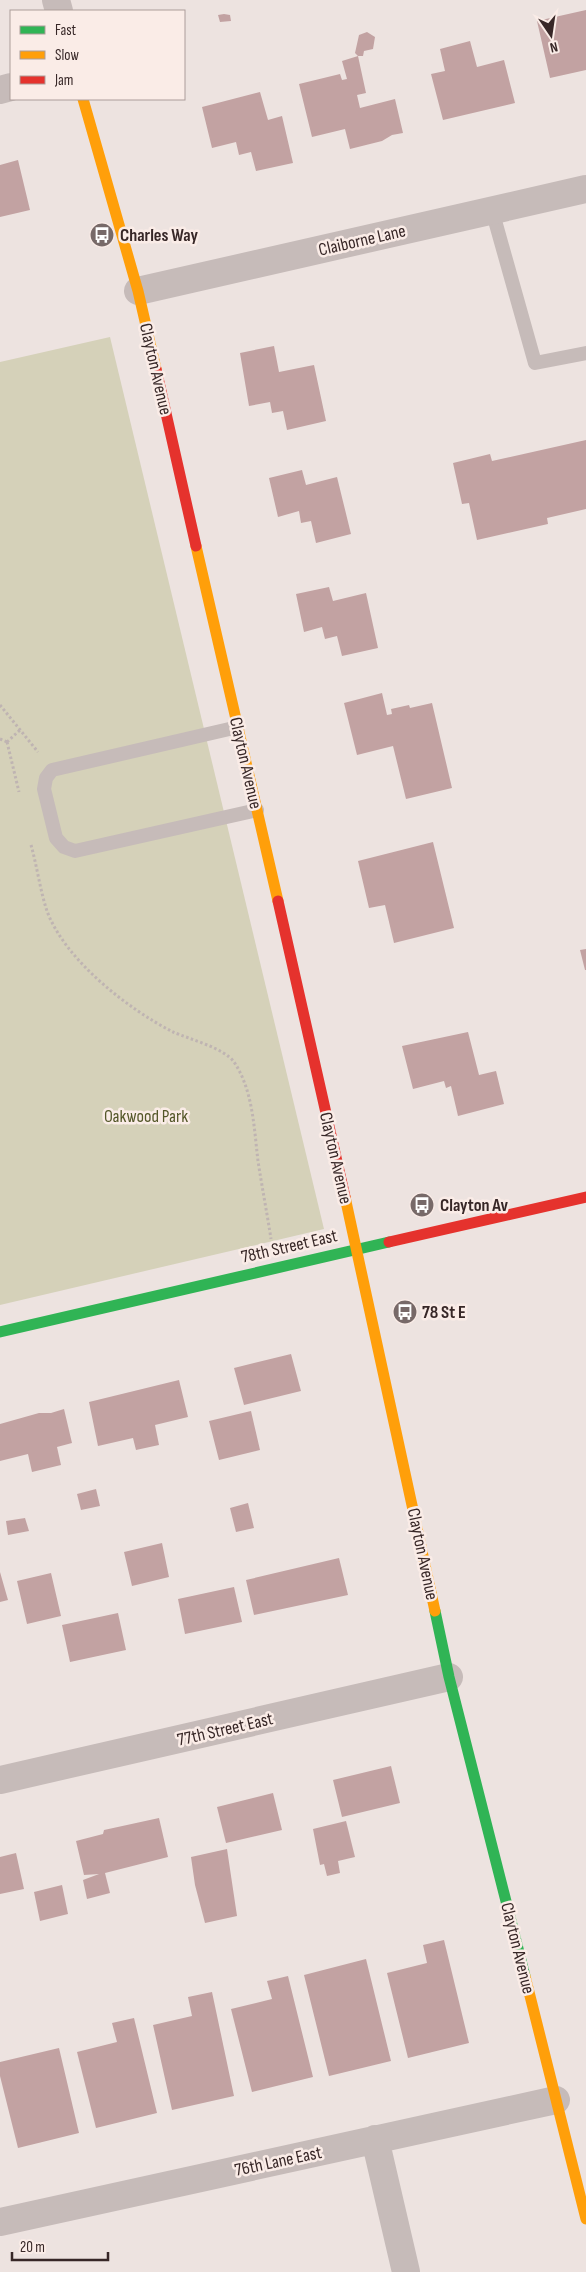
<svg xmlns="http://www.w3.org/2000/svg" width="586" height="2272" viewBox="0 0 586 2272" font-family="'Sofia Sans Condensed',sans-serif">
<style>
.green{fill:#d5d1b9}
.building{fill:#c2a2a2}
.lines{fill:none;stroke-linecap:round;stroke-linejoin:round}
.path{stroke:#bfb4b2;stroke-width:3;stroke-dasharray:2.5 2.5;stroke-linecap:butt}
.lane{stroke:#c6bbb9;stroke-width:14}
.street{stroke:#c6bbb9;stroke-width:28}
.fast{stroke:#30b455;stroke-width:11}
.slow{stroke:#ff9f0a;stroke-width:11}
.jam{stroke:#e5322d;stroke-width:11}
.labels{text-anchor:middle;stroke-width:5;stroke-linejoin:round;paint-order:stroke}
.poi-label{font-size:18px;font-weight:bold;fill:#372727;stroke:#faece7;text-anchor:start}
.street-label{font-size:18px;fill:#372727;stroke:#faece7}
.park-label{font-size:18px;fill:#545729;stroke:#faece7}
</style>
<rect width="100%" height="100%" fill="#ede3e0"/>
<path class="green" d="M110,337L324,1229L0,1305V362Z"/>
<path class="building" d="M586,10V70L550,78L537,21Z
M224,14L230,15L231,21L220,22L218,15Z
M367,32L375,37L373,49L364,51L363,56H358L355,53L359,35Z
M470,41L477,67L504,60L515,103L443,120L431,74L445,71L440,49Z
M358,56L366,93L357,95L360,108L395,99L403,133L392,135L382,141L350,149L345,129L312,137L299,84L340,74L342,80L347,79L342,61Z
M260,92L268,120L282,116L293,163L256,171L251,152L239,155L236,142L212,148L202,107Z
M18,160L30,210L0,217V165Z
M274,346L279,372L314,365L326,421L287,430L283,411L272,413L270,402L249,406L240,353Z
M586,440V509L547,518L548,524L477,540L469,503L462,504L453,463L490,454L492,461Z
M302,470L306,485L337,477L351,534L316,543L311,521L301,523L299,511L278,517L269,478Z
M329,587L333,601L366,593L378,648L342,656L337,636L325,639L322,627L304,632L296,594Z
M382,693L387,715L392,714L391,709L409,705L410,708L432,703L452,788L406,799L393,746L357,755L344,703Z
M433,842L454,928L394,943L385,905L369,908L358,861Z
M586,949V970H585L580,950Z
M468,1032L479,1075L496,1071L504,1104L458,1116L451,1086L446,1088L444,1081L413,1089L402,1046Z
M291,1354L301,1391L244,1405L234,1368Z
M179,1380L188,1417L155,1425L159,1445L136,1450L133,1438L98,1446L89,1402Z
M64,1409L72,1443L57,1447L61,1465L32,1472L28,1454L0,1461V1424L39,1413H51Z
M251,1411L260,1450L219,1460L209,1421Z
M96,1489L100,1506L81,1510L77,1494Z
M248,1503L254,1528L236,1532L230,1508Z
M25,1518L29,1531L8,1535L6,1521Z
M162,1543L169,1577L132,1586L124,1552Z
M339,1558L348,1595L254,1615L246,1580Z
M0,1572L8,1600L0,1602Z
M51,1573L61,1616L27,1624L17,1581Z
M234,1587L242,1622L185,1634L178,1599Z
M118,1613L126,1650L70,1662L62,1625Z
M391,1766L400,1803L342,1817L333,1780Z
M273,1793L282,1830L226,1843L217,1807Z
M159,1818L168,1857L105,1873L110,1893L87,1899L83,1880L99,1874L84,1875L76,1841L103,1834L104,1830Z
M346,1821L355,1857L338,1861L340,1873L327,1876L324,1864L320,1865L313,1829Z
M227,1849L237,1916L205,1923L195,1885L191,1857Z
M16,1853L24,1889L0,1894V1857Z
M62,1885L68,1914L40,1921L34,1892Z
M444,1940L469,2043L408,2058L387,1973L427,1963L423,1945Z
M366,1959L391,2061L329,2076L304,1975Z
M288,1976L313,2077L252,2092L231,2009L272,1999L267,1981Z
M212,1992L234,2096L172,2110L153,2025L192,2016L188,1997Z
M134,2018L157,2113L96,2128L77,2052L117,2042L112,2023Z
M59,2048L79,2133L18,2148L0,2076V2062Z"/>
<g class="lines">
<path class="path" d="M0,705L38,752
M0,739L7,742
M7,742L19,792
M7,742L21,729
M31,845C37,866 40,890 47,911C65,960 128,1009 173,1032C189,1039 224,1048 234,1062C253,1090 254,1128 258,1161C262,1187 267,1213 271,1239"/>
<path class="lane" d="M492,210L535,363L586,353
M238,727L52,770L46,778L44,789L56,838L64,847L75,851L257,810"/>
<path class="street" d="M56,0L59,11
M0,90L11,87
M138,291L586,189
M0,1780L449,1677
M375,2139L406,2272
M0,2222L556,2100"/>
<path class="fast" d="M0,1332L389,1242
M435,1611L449,1677L525,1976"/>
<path class="slow" d="M83,99L138,291L156,369
M196,546L278,901
M345,1197L435,1611
M525,1976L586,2219"/>
<path class="jam" d="M156,369L196,546
M278,901L345,1197
M389,1242L586,1197"/>
</g>
<defs>
<symbol id="bus-disc" viewBox="-11 -11 22 22"><circle r="9.5" fill="#776968" stroke="#faece7"/><path d="M-5-6H5V4H4V6H2V4H-2V6H-4V4H-5ZM-3.5-4V0h7V-4ZM-3.5 1.2v1.5H-2V1.2ZM2 1.2v1.5H3.5V1.2Z" fill="#fff"/></symbol>
</defs>
<g fill-rule="evenodd">
<use href="#bus-disc" x="88" y="221" width="28" height="28"/>
<use href="#bus-disc" x="408" y="1191" width="28" height="28"/>
<use href="#bus-disc" x="391" y="1298" width="28" height="28"/>
</g>
<g class="labels">
<g class="poi-label">
<text x="120" y="241">Charles Way</text>
<text x="440" y="1211">Clayton Av</text>
<text x="422" y="1318">78 St E</text>
</g>
<g class="street-label">
<text transform="translate(362 240) rotate(-13)" y="6">Claiborne Lane</text>
<text transform="translate(156 369) rotate(77)" y="6">Clayton Avenue</text>
<text transform="translate(246 763) rotate(77)" y="6">Clayton Avenue</text>
<text transform="translate(336 1158) rotate(77)" y="6">Clayton Avenue</text>
<text transform="translate(289 1246) rotate(-13)" y="6">78th Street East</text>
<text transform="translate(423 1554) rotate(78)" y="6">Clayton Avenue</text>
<text transform="translate(225 1729) rotate(-13)" y="6">77th Street East</text>
<text transform="translate(518 1948) rotate(76)" y="6">Clayton Avenue</text>
<text transform="translate(278 2161) rotate(-12)" y="6">76th Lane East</text>
</g>
<g class="park-label">
<text x="146" y="1122">Oakwood Park</text>
</g>
</g>
<rect x="10" y="10" width="175" height="90" fill="#faece7" stroke="#ac9d9a"/>
<rect x="20" y="26" width="25" height="8" fill="#30b455" stroke="#ac9d9a"/>
<text x="55" y="35" font-size="15" fill="#372727">Fast</text>
<rect x="20" y="51" width="25" height="8" fill="#ff9f0a" stroke="#ac9d9a"/>
<text x="55" y="60" font-size="15" fill="#372727">Slow</text>
<rect x="20" y="76" width="25" height="8" fill="#e5322d" stroke="#ac9d9a"/>
<text x="55" y="85" font-size="15" fill="#372727">Jam</text>
<g transform="translate(551 35) rotate(167)" stroke="#faece7" stroke-width="4" paint-order="stroke">
<path d="M0-4L9 19L0 12L-9 19Z" fill="#372727"/>
<text y="-8" font-size="14" font-weight="bold" text-anchor="middle" fill="#372727">N</text>
</g>
<path d="M12 2252v8h96v-8" fill="none" stroke="#372727" stroke-width="2.5"/>
<text x="20" y="2252" font-size="15" fill="#372727" stroke="#faece7" stroke-width="4" paint-order="stroke">20 m</text>
</svg>
